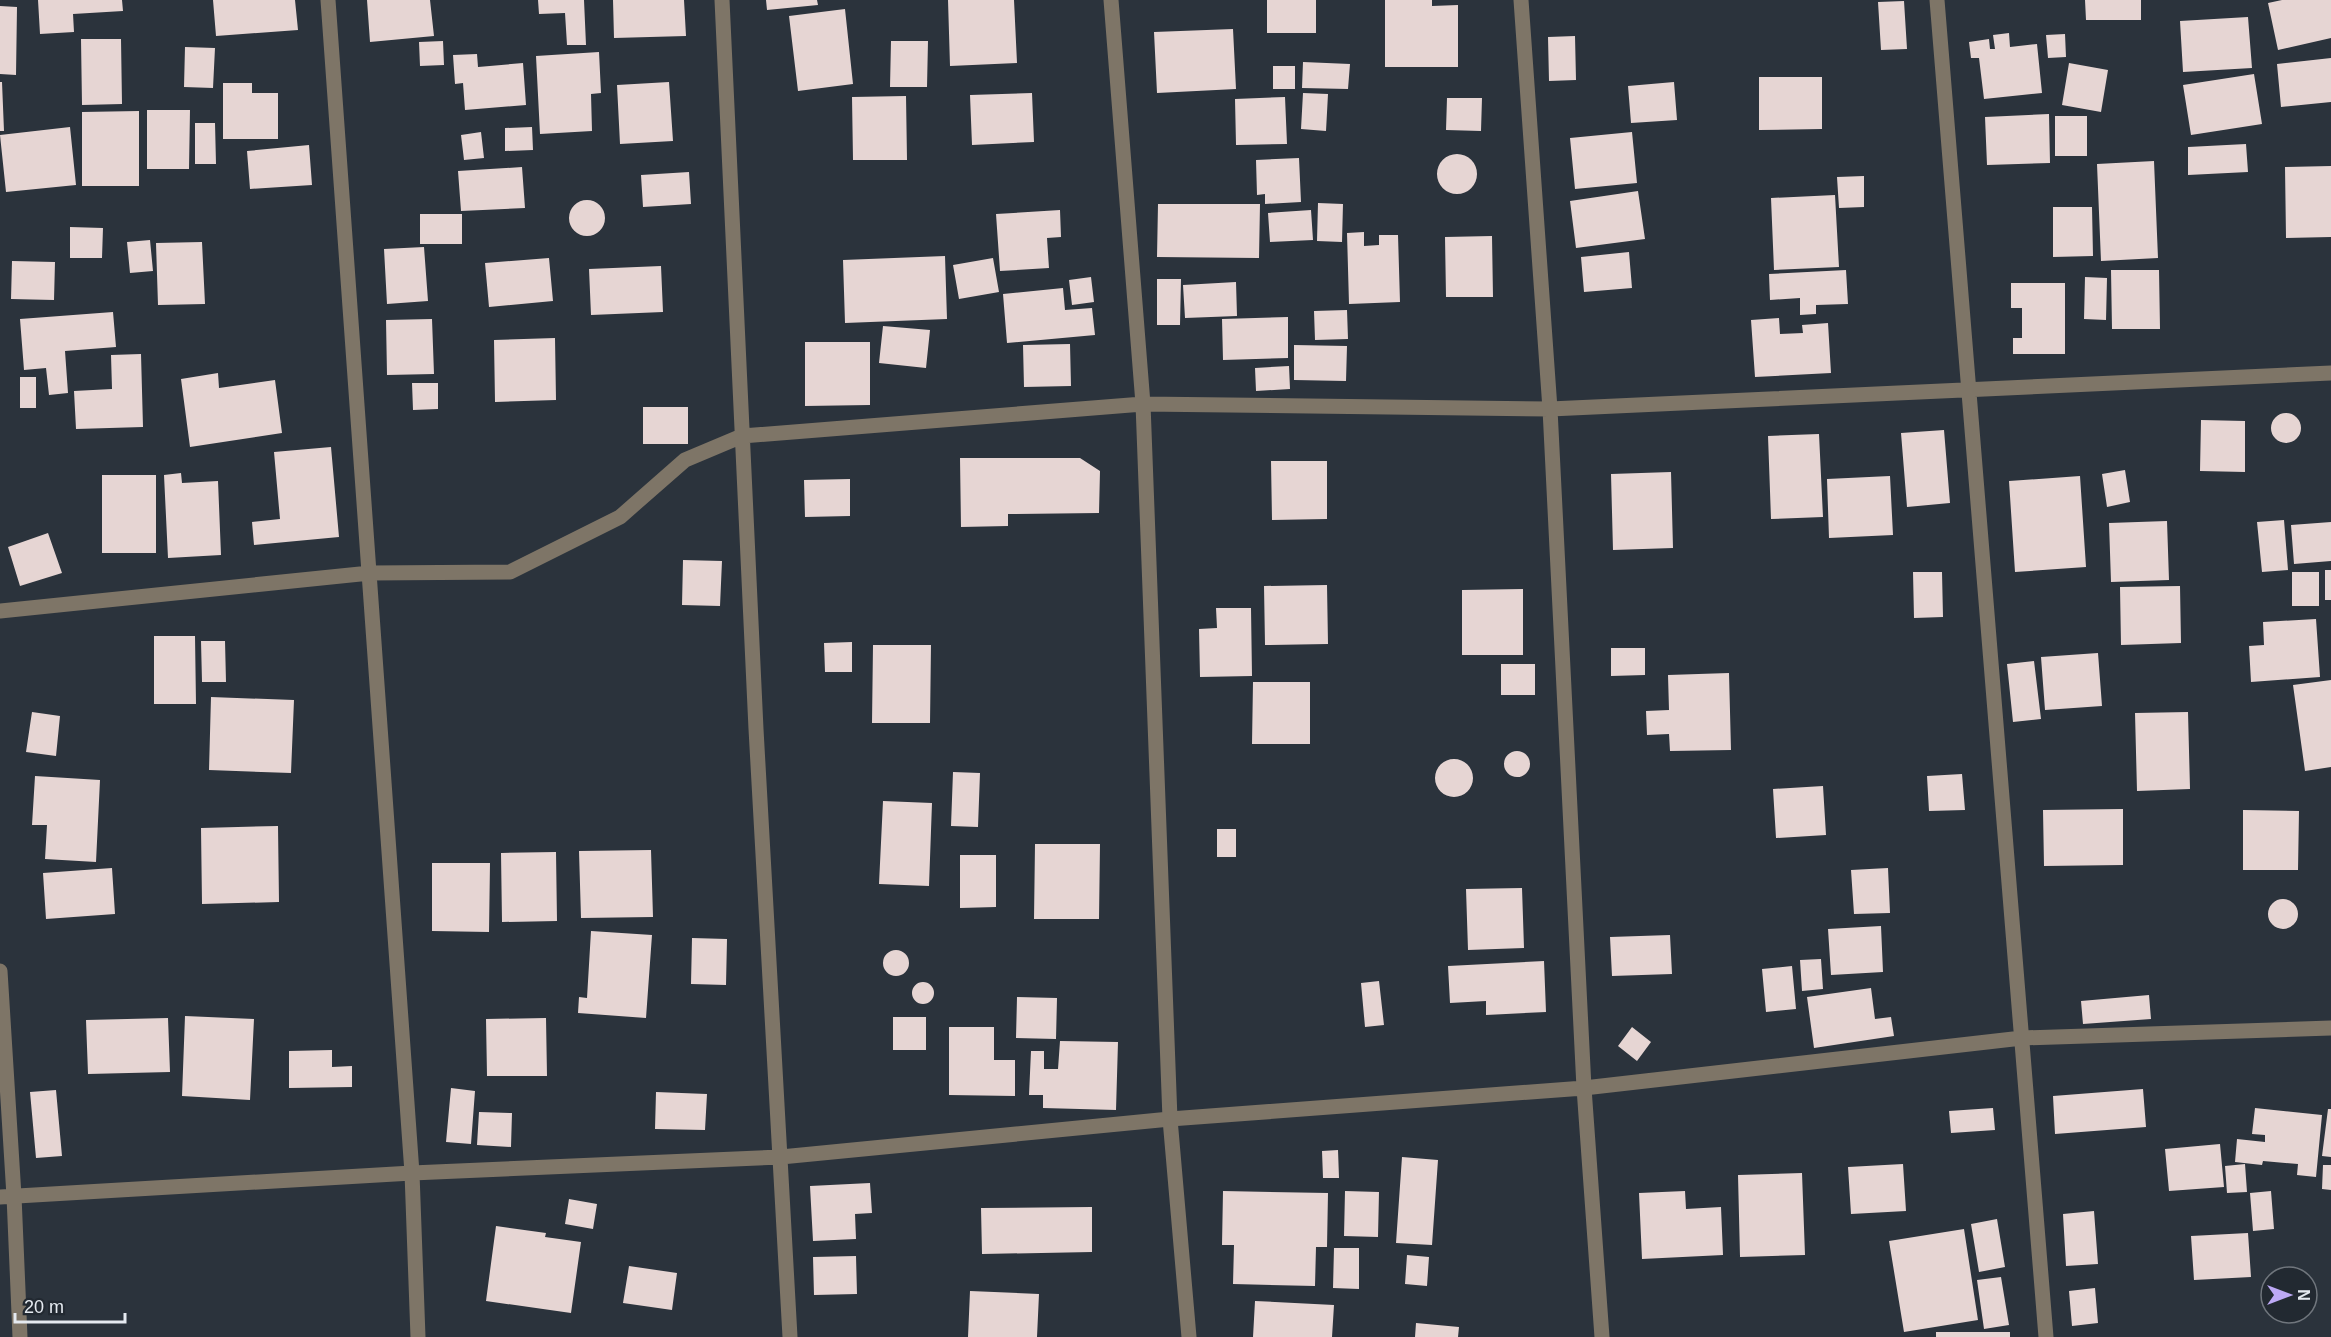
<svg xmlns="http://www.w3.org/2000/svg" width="2331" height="1337" viewBox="0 0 2331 1337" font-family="Arial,sans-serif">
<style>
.building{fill:#e6d5d3}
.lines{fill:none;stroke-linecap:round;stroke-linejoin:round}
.minor{stroke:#7e7567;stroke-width:15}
</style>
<rect width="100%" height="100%" fill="#2b333c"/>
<path class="building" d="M38,0H122L123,11L73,14L74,32L40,34Z
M213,0H295L298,30L216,36Z
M367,0H430L434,36L370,42Z
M538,0H584L586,45H567L565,13L539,14Z
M613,0H684L686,36L614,38Z
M766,0H817L818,5L767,10Z
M948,0H1014L1017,63L950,66Z
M1267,0H1316V33H1267Z
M1385,0H1432V6L1458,5V67H1385Z
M2085,0H2141V20H2086Z
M2282,0H2331V38L2278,50L2268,3Z
M1904,1L1907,49L1881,50L1878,2Z
M0,6L17,7L16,75L0,74Z
M845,9L853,84L798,91L789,16Z
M2248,17L2252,68L2183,72L2180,21Z
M1233,29L1236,89L1157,93L1154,32Z
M2009,33L2010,47L2037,44L2042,93L1984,99L1979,58H1971L1969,42L1989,39L1990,49H1995L1993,35Z
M2065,34L2066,57L2048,58L2046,35Z
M1575,36L1576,80L1549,81L1548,37Z
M81,39H121L122,104L82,105Z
M443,41L444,65L420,66L419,42Z
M891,41H928L927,87H890Z
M185,47L215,48L213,88L184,87Z
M599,52L601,93L591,94L592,131L540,134L536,56Z
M477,54L478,67L523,63L526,105L465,110L463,83L455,84L453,55Z
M2331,58V102L2281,107L2277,64Z
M1303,62L1350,64L1348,89L1302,88Z
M2069,63L2108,70L2101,112L2062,105Z
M1273,66H1295V89H1273Z
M2254,74L2262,124L2191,135L2183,85Z
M1759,77H1822V129L1759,130Z
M0,82H2L4,131H0Z
M669,82L673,141L620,144L617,85Z
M1674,82L1677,120L1631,123L1628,86Z
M223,83H252V93H278V139H223Z
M1032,93L1034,142L972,145L970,95Z
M1303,93L1328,94L1326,131L1301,129Z
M906,96L907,160H853L852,97Z
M1285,97L1287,144L1236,145L1235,99Z
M1447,98H1482L1481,131L1446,130Z
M147,110H190L189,169H147Z
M139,111V186H82V112Z
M2049,114L2050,163L1987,165L1985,117Z
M2055,116H2087V156H2055Z
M195,123H215L216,164H195Z
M70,127L76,185L6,192L0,135Z
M532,127L533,150L505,151V128Z
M481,132L484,158L464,160L461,135Z
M1632,132L1637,183L1575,189L1570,138Z
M2246,144L2248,172L2188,175V147Z
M309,145L312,185L250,189L247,151Z
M1437 174a20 20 0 1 1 40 0a20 20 0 1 1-40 0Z
M1299,158L1301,202L1265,204V194L1257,195L1256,160Z
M2154,161L2158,258L2101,261L2097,164Z
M2331,166V237L2286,238L2285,167Z
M522,167L525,208L461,211L458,171Z
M689,172L691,204L643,207L641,175Z
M1864,176V207L1839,208L1837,177Z
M1638,191L1645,239L1576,248L1570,201Z
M1835,195L1839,267L1774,270L1771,198Z
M569 218a18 18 0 1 1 36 0a18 18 0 1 1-36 0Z
M1318,203L1343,204L1342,242L1317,241Z
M1158,204H1260L1259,258L1157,257Z
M2053,207H2092L2093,256L2053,257Z
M1060,210L1061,237L1047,238L1049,268L1000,271L996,214Z
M1311,210L1313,240L1270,242L1268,213Z
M420,214H462V244H420Z
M70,227L103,228L102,258H70Z
M1364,232V246L1379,245V235H1398L1400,302L1349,304L1347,233Z
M1492,236L1493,297H1446L1445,237Z
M150,240L153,271L130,273L127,242Z
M202,242L205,304L158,305L156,243Z
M424,247L428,301L387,304L384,249Z
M1629,252L1632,288L1584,292L1581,257Z
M945,256L947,319L845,323L843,260Z
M549,258L553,301L489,307L485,263Z
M993,258L999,292L959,299L953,265Z
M12,261L55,262L54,300L11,299Z
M661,266L663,312L591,315L589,269Z
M1846,270L1848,304L1816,305V314L1800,315V298L1770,300L1769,274Z
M2111,270H2159L2160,329H2112Z
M1091,277L1094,302L1072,305L1069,280Z
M2085,277L2107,278L2106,320L2084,319Z
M1157,279H1181L1180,325H1157Z
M1236,282L1237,316L1185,318L1183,285Z
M2011,283H2065V354H2013V338H2022V308H2011Z
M1063,288L1065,310L1092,308L1095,335L1007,343L1003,294Z
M1347,310L1348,339L1315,340L1314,311Z
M113,312L116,347L65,351L68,393L49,395L46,368L24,370L20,319Z
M1288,317V358L1223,360L1222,319Z
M1779,318L1780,334L1803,333L1802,325L1828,323L1831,373L1755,377L1751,320Z
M432,319L434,374L387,375L386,320Z
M883,326L930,330L926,368L879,363Z
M555,338L556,400L495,402L494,340Z
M805,342H870V405L805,406Z
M1070,344L1071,386L1024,387L1023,345Z
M1294,345L1347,346L1346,381L1294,380Z
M141,354L143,427L76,429L74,391L112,389L111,355Z
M1289,366L1290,389L1256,391L1255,368Z
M218,373L219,388L275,380L282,433L190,447L181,379Z
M20,377H36V408H20Z
M412,383H438V409L413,410Z
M643,407H688V444H643Z
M2271 428a15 15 0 1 1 30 0a15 15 0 1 1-30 0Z
M2201,420L2245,421V472L2200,471Z
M1944,430L1950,503L1907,507L1901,433Z
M1819,434L1823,517L1771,519L1768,436Z
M331,447L339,537L254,545L252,522L280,519L274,452Z
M960,458H1080L1100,471L1099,513L1008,514V526L961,527Z
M1271,461H1327V519L1272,520Z
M2125,470L2130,502L2107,507L2102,474Z
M1671,472L1673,548L1613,550L1611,474Z
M181,473L182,483L218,481L221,555L168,558L164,475Z
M102,475H156V553H102Z
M1890,476L1893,535L1829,538L1827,479Z
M2080,476L2086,567L2015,572L2009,481Z
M850,479V516L805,517L804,480Z
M2284,520L2288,570L2262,572L2257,522Z
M2167,521L2169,580L2111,582L2109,523Z
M2331,522V561L2294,564L2291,525Z
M48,533L62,573L20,586L8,547Z
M683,560L722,561L720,606L682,605Z
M2325,570H2331V600H2325Z
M1913,572H1942L1943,617L1914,618Z
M2292,572H2319V606H2292Z
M1327,585L1328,644L1265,645L1264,586Z
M2180,586L2181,643L2121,645L2120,587Z
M1523,589V655H1462V590Z
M1216,608H1251L1252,676L1200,677L1199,629L1217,628Z
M2316,619L2320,677L2251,682L2249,646L2264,645L2263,622Z
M154,636H195L196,704H154Z
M201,641H225L226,682H202Z
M852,642V672H825L824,643Z
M873,645H931L930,723H872Z
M1611,648H1645V675L1611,676Z
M2098,653L2102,706L2045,710L2041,657Z
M2034,661L2041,719L2013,722L2007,664Z
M1501,664H1535V695H1501Z
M1729,673L1731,750L1670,751L1669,734L1647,735L1646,711L1669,710L1668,675Z
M2331,680V767L2305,771L2293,685Z
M1253,682H1310V744H1252Z
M211,697L294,700L291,773L209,770Z
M32,712L60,716L56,756L26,752Z
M2188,712L2190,789L2137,791L2135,713Z
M1504 764a13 13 0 1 1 26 0a13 13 0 1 1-26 0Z
M1435 778a19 19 0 1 1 38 0a19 19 0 1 1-38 0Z
M953,772L980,773L978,827L951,826Z
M1962,774L1965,810L1929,811L1927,776Z
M35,776L100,780L96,862L45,859L47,825H32Z
M1823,786L1826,835L1776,838L1773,789Z
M883,801L932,803L929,886L879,884Z
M2123,809V865L2044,866L2043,810Z
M2243,810L2299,811L2298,870H2243Z
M278,826L279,902L202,904L201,828Z
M1217,829H1236V857H1217Z
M1035,844H1100L1099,919H1034Z
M651,850L653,917L581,918L579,851Z
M556,852L557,921L502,922L501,853Z
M960,855H996V907L960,908Z
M432,863H490L489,932L432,931Z
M112,868L115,914L46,919L43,873Z
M1888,868L1890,913L1854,914L1851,870Z
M1522,888L1524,948L1468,950L1466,889Z
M2268 914a15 15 0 1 1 30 0a15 15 0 1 1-30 0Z
M1881,926L1883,972L1831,975L1828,929Z
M591,931L652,935L646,1018L578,1013L579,997L587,998Z
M1670,935L1672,974L1612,976L1610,937Z
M692,938L727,939L726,985L691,984Z
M883 963a13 13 0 1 1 26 0a13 13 0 1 1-26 0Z
M1821,959L1823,989L1802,991L1800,960Z
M1544,961L1546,1012L1486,1015V1001L1450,1003L1448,966Z
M1792,966L1796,1009L1766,1012L1762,969Z
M1379,981L1384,1025L1365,1027L1361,983Z
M912 993a11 11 0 1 1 22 0a11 11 0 1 1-22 0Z
M1871,988L1875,1019L1891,1017L1894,1036L1814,1048L1807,997Z
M2149,995L2151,1019L2083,1024L2081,1001Z
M1017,997L1057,998L1056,1039L1016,1038Z
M185,1016L254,1019L250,1100L182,1096Z
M893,1017H926V1050H893Z
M168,1018L170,1072L88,1074L86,1020Z
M546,1018L547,1076H487L486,1019Z
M949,1027H994V1060H1015V1096L949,1095Z
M1632,1027L1651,1042L1637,1061L1618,1046Z
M1060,1041L1118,1042L1116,1110L1043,1108V1095H1029L1031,1051H1044V1069H1058Z
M332,1050V1067L352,1066V1087L289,1088V1051Z
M451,1088L475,1091L471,1144L446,1142Z
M2143,1089L2146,1127L2055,1134L2053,1096Z
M56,1090L62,1156L36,1158L30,1092Z
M656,1092L707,1094L705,1130L655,1129Z
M1993,1108L1995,1130L1951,1133L1949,1111Z
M2255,1108L2322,1115L2316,1177L2297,1175L2298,1164L2263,1161L2262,1165L2235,1162L2237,1139L2265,1142V1135L2252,1134Z
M2328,1109H2331V1157L2322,1156Z
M479,1112L512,1113L511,1147L477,1145Z
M2220,1144L2224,1187L2169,1191L2165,1149Z
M1338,1150L1339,1178H1323L1322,1151Z
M1402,1157L1438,1160L1432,1245L1396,1243Z
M1903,1164L1906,1211L1851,1214L1848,1167Z
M2245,1164L2247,1192L2227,1193L2225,1166Z
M2323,1165H2331V1190L2322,1189Z
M1802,1173L1805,1255L1740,1257L1738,1175Z
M870,1183L872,1213L855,1214L856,1239L813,1241L810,1186Z
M1223,1191L1328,1193L1327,1247H1316L1315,1286L1233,1284L1234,1245H1222Z
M1345,1191L1379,1192L1378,1237L1344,1236Z
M1685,1191L1686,1209L1721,1207L1723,1255L1642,1259L1639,1193Z
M2271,1191L2274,1229L2253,1231L2250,1193Z
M569,1199L597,1204L593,1229L565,1224Z
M1092,1207V1252L982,1254L981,1208Z
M2094,1211L2098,1264L2066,1266L2063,1214Z
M1997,1219L2005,1267L1979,1272L1971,1224Z
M496,1226L546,1233L545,1237L581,1242L571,1313L486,1301Z
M1964,1229L1978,1320L1904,1332L1889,1241Z
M2248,1233L2251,1277L2194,1280L2191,1236Z
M1334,1248H1359V1289L1333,1288Z
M1407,1255L1429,1257L1427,1286L1405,1284Z
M856,1256L857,1294L814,1295L813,1257Z
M629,1266L677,1273L672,1310L623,1303Z
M2001,1277L2009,1325L1984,1329L1977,1280Z
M2095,1288L2098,1323L2072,1326L2069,1291Z
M970,1291L1039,1294L1037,1337H968Z
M1255,1301L1334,1305L1332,1337H1253Z
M1416,1323L1459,1327L1458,1337H1415Z
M1936,1332H2010V1337H1936Z"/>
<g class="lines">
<path class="minor" d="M328,0L412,1173L418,1337
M722,0L756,729L790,1337
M1111,0L1143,404L1170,1119L1189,1337
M1521,0L1550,409L1584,1088L1602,1337
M1937,0L2046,1337
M0,611L370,573L510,572L620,517L685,460L742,436L1143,404L1550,409L2331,373
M0,971L14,1196L20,1337
M0,1197L412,1173L781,1157L1170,1119L1584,1088L2022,1038L2331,1028"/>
</g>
<g transform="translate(2289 1295) rotate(90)"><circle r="28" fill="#222931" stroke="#70767d" stroke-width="1.5"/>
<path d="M0-4.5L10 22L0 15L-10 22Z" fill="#bda9f5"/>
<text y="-9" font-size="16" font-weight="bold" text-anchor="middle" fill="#e5eaf0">N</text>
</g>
<path d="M15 1313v9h110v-9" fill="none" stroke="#e5eaf0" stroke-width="3"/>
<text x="24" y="1313" font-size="18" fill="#e5eaf0" stroke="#222931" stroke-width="4.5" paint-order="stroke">20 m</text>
</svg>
